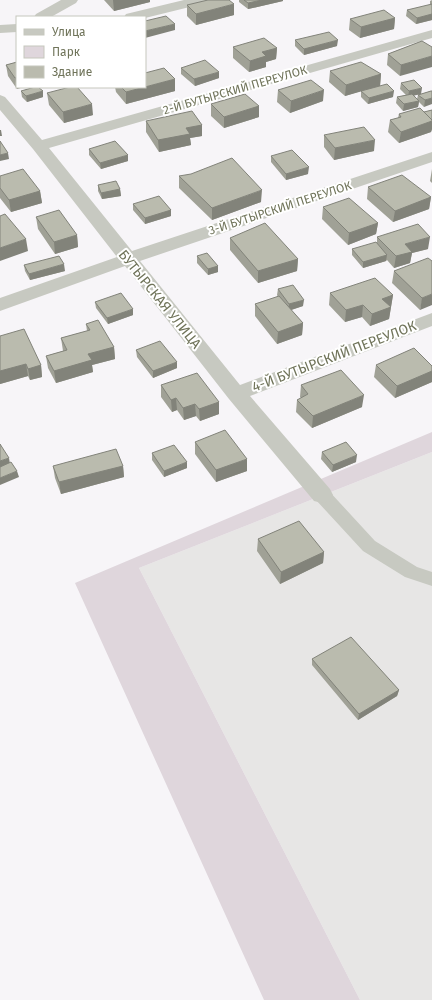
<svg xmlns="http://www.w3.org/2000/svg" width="432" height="1000" viewBox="0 0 432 1000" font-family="'Fira Sans',sans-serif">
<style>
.built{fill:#e7e6e5}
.green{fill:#dfd6dc}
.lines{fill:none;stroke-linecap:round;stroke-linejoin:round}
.lane{fill:#c7c9c1;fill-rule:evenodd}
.street{fill:#c7c9c1;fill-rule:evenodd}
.wall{fill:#a0a196;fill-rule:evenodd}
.shaded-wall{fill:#82837a}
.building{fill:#babbae;stroke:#82837a}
.labels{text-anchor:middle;stroke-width:4;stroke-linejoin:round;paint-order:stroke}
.far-street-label{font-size:12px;fill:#70745a;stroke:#fff}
.street-label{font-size:14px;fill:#70745a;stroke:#fff}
</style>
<rect width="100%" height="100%" fill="#f7f5f8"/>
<path class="built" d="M432,452V1000H360L139,568Z"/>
<path class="green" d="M432,432V452L139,568L360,1000H264L75,583Z"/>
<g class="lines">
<path class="lane" d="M322,489L328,490L375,541L417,567L432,572V586L405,577L363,551L316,500L314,495L316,490Z"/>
<path class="street" d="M61,0H78L76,3L51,17H34L36,14Z
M184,0H208L206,3L145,18L124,17L126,14Z
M17,24V32L0,33V25Z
M432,30V38L49,148L132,251L432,152V162L140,261L240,385L432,313V326L250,396L330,489L333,495L330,501L322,503L314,501L229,399L125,266L0,311V298L117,257L33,149L0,110V95L5,97L42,140Z"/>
</g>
<path class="wall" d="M104,0H150V2L114,11Z
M239,0H283V1L248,9L239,2Z
M432,0V20L416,24L406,16L407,10L430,5V1Z
M187,5L234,15L196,25L187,16Z
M395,18L394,29L360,38L349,30L350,19Z
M295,40L337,46L304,55L295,46Z
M422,41L400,76L387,65L388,54Z
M233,47L277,48L276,59L266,62V67L249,72L233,58Z
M17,62V89L8,76L6,65Z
M181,68L219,78L195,86L181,74Z
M330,71L381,74L380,86L393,97L368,104L361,97V91L345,96L329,82Z
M175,79V91L126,104L116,92L115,87H145Z
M401,83L421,94L431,91L424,107L419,102L418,107L403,111L396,103L397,97L406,95L400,89ZM419,94L418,95L417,99L414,95Z
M278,90L323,101L290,113L277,102Z
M21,91L43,97L27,102L22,97Z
M47,93L93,115L64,123L49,105Z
M211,104L259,106V117L224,128L211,116Z
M432,110V129L431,132L399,143L388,132L390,120L398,118L399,114L424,112Z
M146,121L202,125V136L190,138L191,145L159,152L146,132Z
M324,135L374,151L334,160L324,147Z
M89,149L128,161L101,169L89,155Z
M271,156L308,174L286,180L271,162Z
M432,169V183L430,181Z
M0,176L40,191L42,203L11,212L0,198Z
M179,176L261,202L212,220L179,188Z
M98,185L120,189L121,196L102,199L98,191Z
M368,187L431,197L429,209L393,222L367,199Z
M133,204L171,210V216L145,224L133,210Z
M323,207L378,223L376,234L348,245L322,219Z
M36,217L77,235L78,247L55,254L38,229Z
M377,237L428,249L412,253L410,263L394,268L387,260L386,261L363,268L352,255V249L377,243Z
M230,238L298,259L297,271L258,283L230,250Z
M197,256L218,266V272L208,275L197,263Z
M432,261L420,310L392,283L394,271Z
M24,265L65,271L30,280L25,271Z
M278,289L303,306L291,310L303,323L302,335L277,344L255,316V304L278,297L277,295Z
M330,293L393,295L389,319L370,326L362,317L345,322L329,305Z
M95,302L133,315L108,324L96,308Z
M86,324L114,347L115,359L92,365L93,372L56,383L48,368L46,356L63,351L61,338L87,331Z
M0,336L41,365L42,377L30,380L28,376L0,384Z
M136,350L177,368L153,378L137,357Z
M376,365L432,366V382L395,398L374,377Z
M161,385L219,402V414L200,421L196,416L184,420L177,410L172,412L161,397Z
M301,385L362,407L312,428L296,412L297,400L301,398L300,397Z
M195,442L247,471L216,482L195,454Z
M322,452L356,462L332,472L321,459Z
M152,453L187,468L164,477L152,460Z
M53,466H123L124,477L61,494L55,478Z
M258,539L324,552L323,563L280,584L257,551Z
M312,659L399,690L397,696L358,720L312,665Z"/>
<path class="shaded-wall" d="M113,0H150V2L114,11Z
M262,0H283V1L248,9V3Z
M234,4V15L196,25V14Z
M432,14V20L416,24L417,18Z
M395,18L394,29L360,38L361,27Z
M175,24V30L145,38V31Z
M338,40L337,46L304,55V49Z
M277,48L276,59L266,62V67L249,72L250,61L262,52Z
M432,56V67L400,76L401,65Z
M219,72V78L195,86L194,79Z
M381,74L380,86L345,96L346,85Z
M17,77V87H24L17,89L15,78Z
M175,79V91L126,104V92Z
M422,88L421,94L408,97L409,91Z
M324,90L323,101L290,113L291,101Z
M43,91V97L27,102L26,96Z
M394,91L393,97L368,104L369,98Z
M432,98V104L424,107L425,100Z
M419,101L418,107L403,111L404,104Z
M92,104L93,115L64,123L63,112Z
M259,106V117L224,128V117Z
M432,121V129L431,132L399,143L401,132Z
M202,125V136L190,138L191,145L159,152L158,140L186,128Z
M0,130H1L2,136H0Z
M375,140L374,151L334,160L335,148Z
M8,153L9,159L0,161V155Z
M128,155V161L101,169L100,163Z
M309,167L308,174L286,180V174Z
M120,189L121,196L102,199L101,193Z
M262,190L261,202L212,220V208Z
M40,191L42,203L11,212L9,200Z
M431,197L429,209L393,222L395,211Z
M171,210V216L145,224V218Z
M378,223L376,234L348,245L349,233Z
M77,235L78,247L55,254L54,242Z
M430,237L428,249L412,253L410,263L394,268L396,256L405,244Z
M26,239L28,251L0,261V248Z
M387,255L386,261L363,268V262Z
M298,259L297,271L258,283V271Z
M64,264L65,271L30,280L29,274Z
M218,266V272L208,275V269Z
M432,294V305L420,310L422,298Z
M393,295L389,319L370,326L372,314L382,299Z
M304,300L303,306L288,311L289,304Z
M363,305L362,317L345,322L346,310Z
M133,309V315L108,324L107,318Z
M303,323L302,335L277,344L278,332Z
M114,347L115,359L92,365L93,372L56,383L54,371L88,354Z
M177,362V368L153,378V371Z
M26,364L28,376L0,384V371Z
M41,365L42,377L30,380L28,369Z
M432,371V382L395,398L397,386Z
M364,395L362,407L312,428L313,416Z
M176,398L177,410L172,412L171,400Z
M219,402V414L200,421L199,409Z
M195,404L196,416L184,420L183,408Z
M357,455L356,462L332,472L333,465Z
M9,458L10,464L0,468V461Z
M247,459V471L216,482V470Z
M187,462V468L164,477V471Z
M123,466L124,477L61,494L59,482Z
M17,471L19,477L0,485V478Z
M324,552L323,563L280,584L281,572Z
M399,690L397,696L358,720L359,714Z"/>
<path class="building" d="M208,0H229L234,4L196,14L187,5Z
M244,0H262L248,3Z
M432,4V14L417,18L407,10Z
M384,10L395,18L361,27L350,19Z
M166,16L175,24L145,31V21Z
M329,32L338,40L304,49L295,40Z
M264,38L277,48L262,52L266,56L250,61L233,47Z
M422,41L432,47V56L401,65L388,54Z
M205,60L219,72L194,79L181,68Z
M17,62V77L15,78L6,65Z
M361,62L381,74L346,85L330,71Z
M164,68L175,79L126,92L121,87H145V73Z
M311,80L324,90L291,101L278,90Z
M414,80L422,88L409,91L401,83Z
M387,84L394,91L369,98L361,91Z
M35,87H38L43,91L26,96L21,91Z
M70,87H77L92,104L63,112L47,93Z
M431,91H432V98L425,100L418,95Z
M245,94L259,106L224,117L211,104Z
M412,94L419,101L404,104L397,97Z
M420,108L432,120V121L401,132L390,120L401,117L399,114Z
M432,110V120L424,112Z
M192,111L202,125L186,128L190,134L158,140L146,121Z
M364,127L375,140L335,148L324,135Z
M0,141L8,153L0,155Z
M115,141L128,155L100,163L89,149Z
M292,150L309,167L286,174L271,156Z
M232,158L262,190L212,208L179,176L191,174Z
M23,169L40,191L9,200L0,188V176Z
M402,175L431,197L395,211L368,187Z
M116,181L120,189L101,193L98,185Z
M159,196L171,210L145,218L133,204Z
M349,198L378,223L349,233L323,207Z
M59,210L77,235L54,242L36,217Z
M5,214L26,239L0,248V216Z
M265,223L298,259L258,271L230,238Z
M418,224L430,237L405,244L412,252L396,256L377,237Z
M376,242L387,255L363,262L352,249Z
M207,253L218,266L208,269L197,256Z
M59,256L64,264L29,274L24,265Z
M428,258L432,261V294L422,298L394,271Z
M375,278L393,295L382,299L391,307L372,314L363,305L346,310L330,293Z
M293,285L304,300L289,304L278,289Z
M121,293L133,309L107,318L95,302Z
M279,296L303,323L278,332L255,304Z
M98,320L114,347L88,354L92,360L54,371L46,356L67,350L61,338L90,330L86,324Z
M24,329L41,365L28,369L26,364L0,371V336Z
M160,341L177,362L153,371L136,350Z
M414,348L432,366V371L397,386L376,365Z
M341,370L364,395L313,416L297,400L308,394L301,385Z
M197,373L219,402L199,409L195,404L183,408L176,398L171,400L161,385Z
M225,430L247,459L216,470L195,442Z
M346,442L357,455L333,465L322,452Z
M0,444L9,458L0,461Z
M174,445L187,462L164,471L152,453Z
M116,449L123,466L59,482L53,466Z
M11,462L17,471L0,478V467Z
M299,521L324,552L281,572L258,539Z
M351,637L399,690L359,714L312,659Z"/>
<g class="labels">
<g class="far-street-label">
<text transform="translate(235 90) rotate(-16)" y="4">2-Й БУТЫРСКИЙ ПЕРЕУЛОК</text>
<text transform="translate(280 208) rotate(-18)" y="4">3-Й БУТЫРСКИЙ ПЕРЕУЛОК</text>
</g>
<g class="street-label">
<text transform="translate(160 299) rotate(51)" y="5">БУТЫРСКАЯ УЛИЦА</text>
<text transform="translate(334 356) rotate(-21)" y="5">4-Й БУТЫРСКИЙ ПЕРЕУЛОК</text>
</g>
</g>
<rect x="16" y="16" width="130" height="72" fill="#ffffff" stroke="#c6c7bd"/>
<rect x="24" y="29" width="20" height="6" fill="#c7c9c1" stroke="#c6c7bd"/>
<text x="52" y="36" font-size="12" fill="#70745a">Улица</text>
<rect x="24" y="46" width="20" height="12" fill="#dfd6dc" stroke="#c6c7bd"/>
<text x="52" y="56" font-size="12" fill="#70745a">Парк</text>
<rect x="24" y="66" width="20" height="12" fill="#babbae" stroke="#c6c7bd"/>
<text x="52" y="76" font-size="12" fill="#70745a">Здание</text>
</svg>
